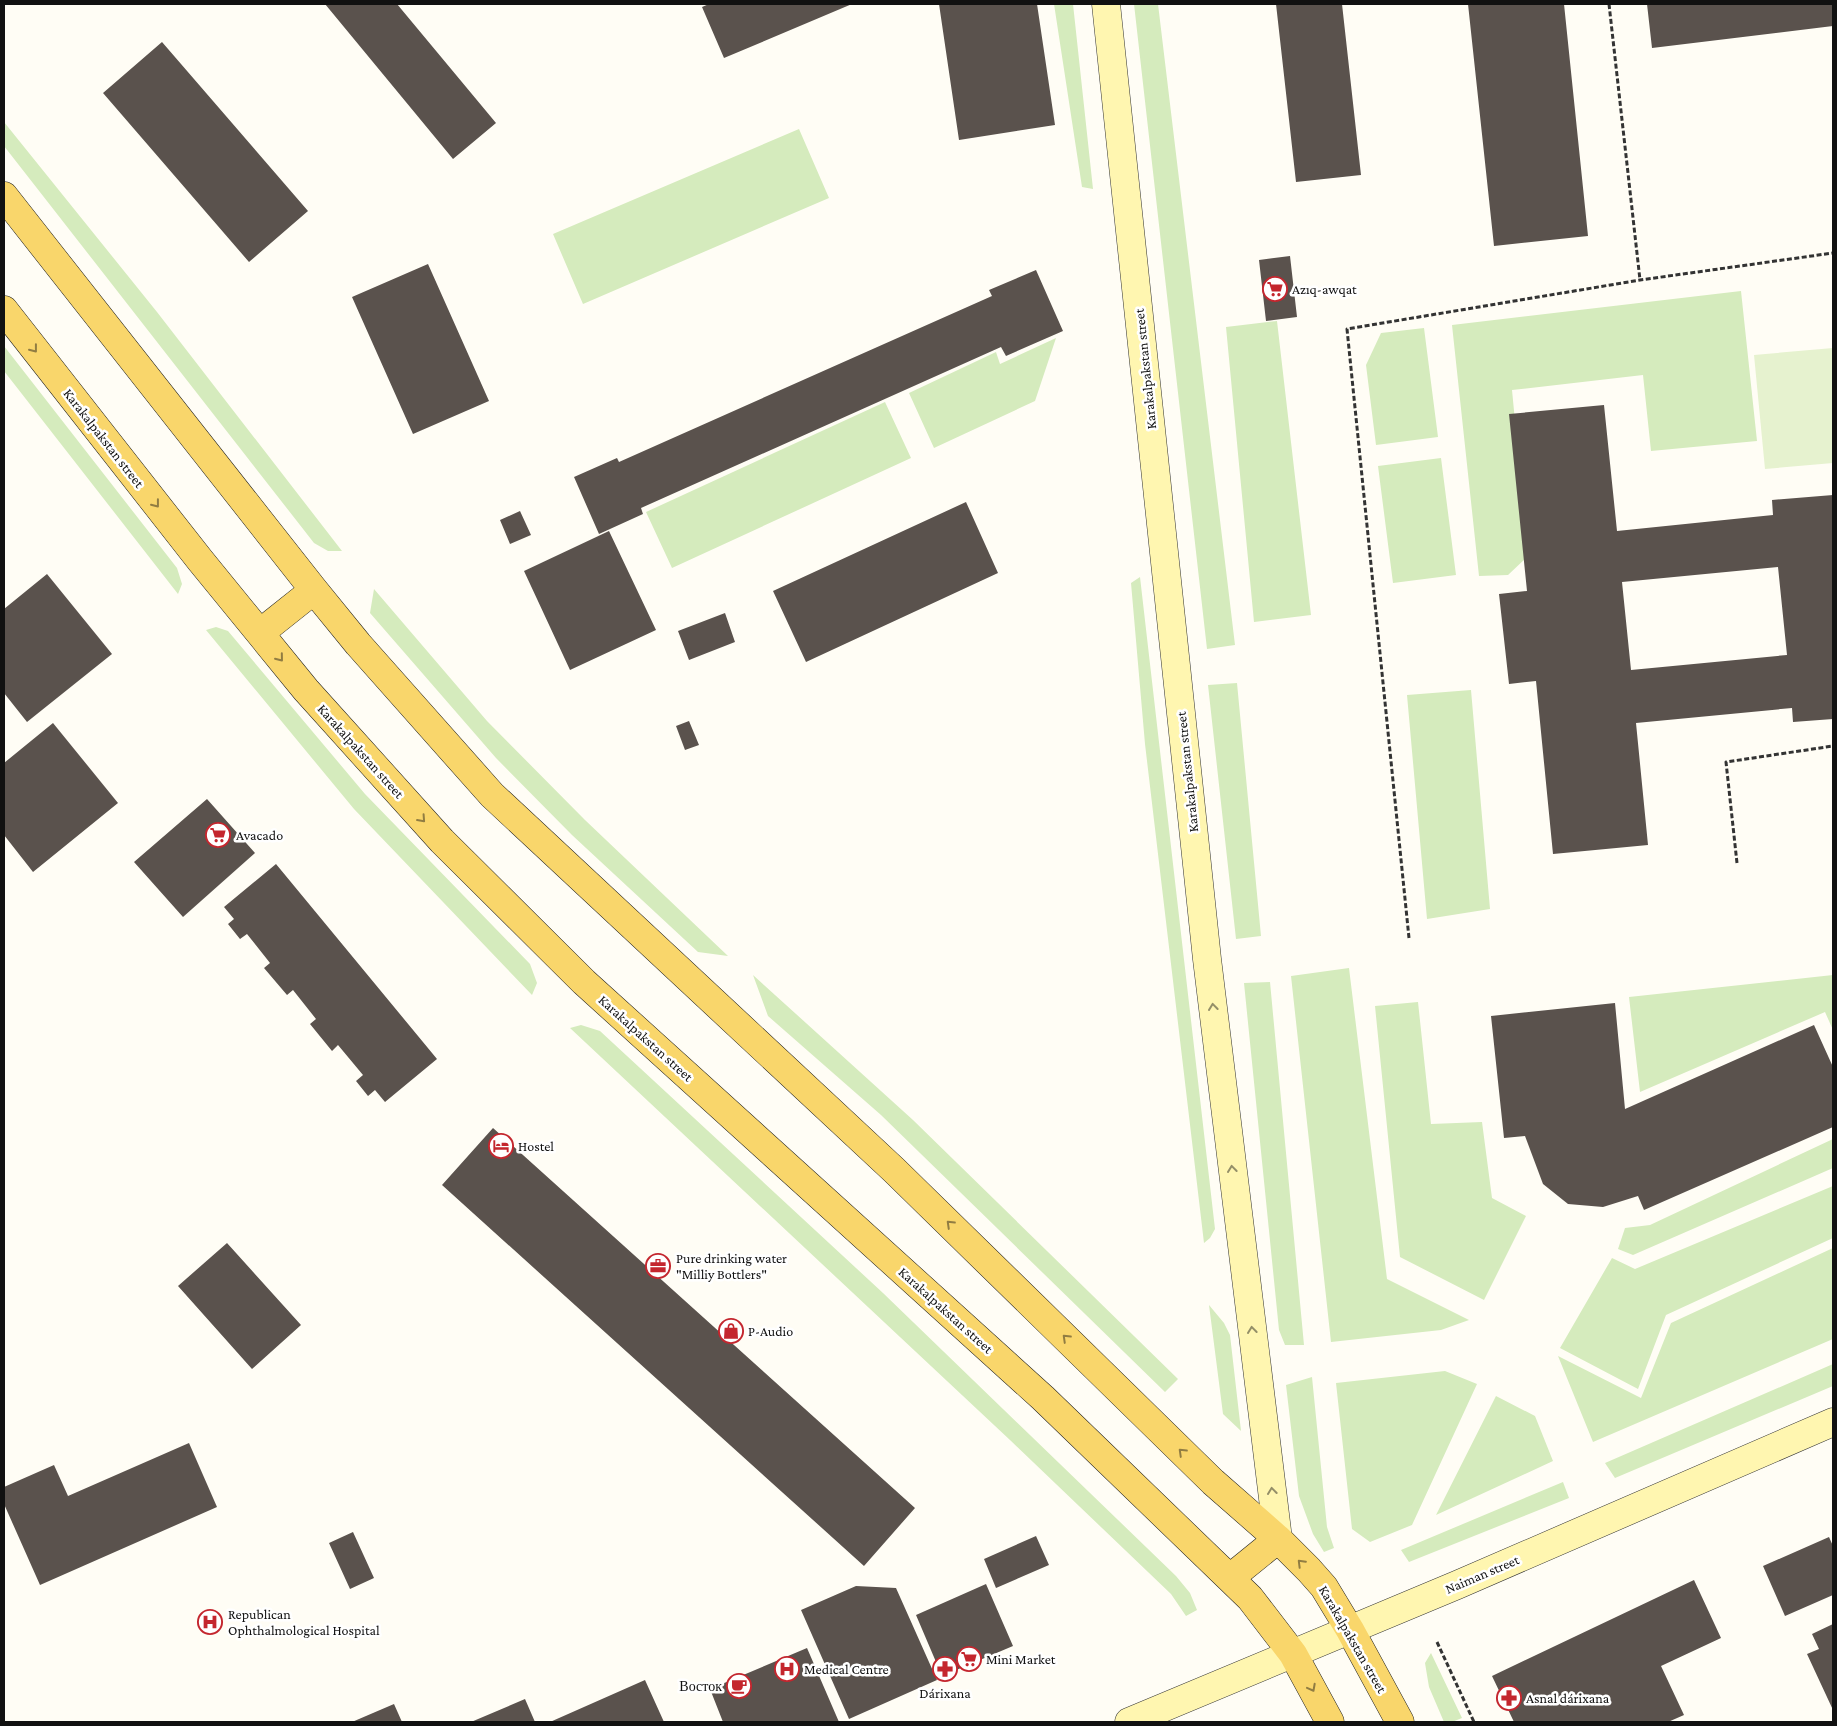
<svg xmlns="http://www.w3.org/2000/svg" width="1837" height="1726" viewBox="0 0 1837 1726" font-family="'Crimson Pro',serif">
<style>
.green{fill:#d5ebbd}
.pitch{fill:#e6f2cf}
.building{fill:#5a524d;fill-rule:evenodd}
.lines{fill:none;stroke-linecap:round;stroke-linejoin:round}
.secondary-casing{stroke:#333;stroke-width:29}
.primary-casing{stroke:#222;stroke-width:29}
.path{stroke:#333;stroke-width:3;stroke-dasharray:5 2.5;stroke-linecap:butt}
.secondary{stroke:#fff6b0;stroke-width:28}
.primary{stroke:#f9d66b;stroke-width:28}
.oneway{stroke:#917d42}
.oneway2{stroke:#948f68}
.labels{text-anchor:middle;stroke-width:5;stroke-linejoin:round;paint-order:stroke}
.poi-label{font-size:14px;fill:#111;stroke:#fff;text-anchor:start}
.street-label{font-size:14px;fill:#111;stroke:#fff}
</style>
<rect width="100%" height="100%" fill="#fffdf5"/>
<path class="green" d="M1054,4H1073L1093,189L1082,187Z
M1134,4H1158L1235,645L1207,649Z
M4,122L157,312L342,551H328L314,543L4,146Z
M799,129L829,198L583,304L553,234Z
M1741,291L1757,441L1651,451L1643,375L1512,390L1528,556L1508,575L1479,576L1452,325Z
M1277,321L1311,615L1254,622L1226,327Z
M1424,328L1438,437L1376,445L1366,365L1381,333Z
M1056,338L1035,401L934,448L909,393L996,352L1000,364Z
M4,346L177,568L182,584L178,594L4,371Z
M885,402L911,458L672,568L646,512Z
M1441,458L1456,575L1393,583L1378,466Z
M1140,577L1215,1229L1210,1238L1204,1243L1145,744L1131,583Z
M374,589L487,721L585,820L728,956L698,952L572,835L496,758L370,613Z
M216,627L228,631L365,794L530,964L537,983L532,995L354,809L206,630Z
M1237,683L1261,936L1236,939L1208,685Z
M1471,690L1490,909L1427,919L1407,695Z
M1349,968L1387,1279L1469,1320L1441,1330L1331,1342L1291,976Z
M753,975L913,1120L1178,1379L1165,1392L881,1115L768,1016Z
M1833,975V1030L1825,1012L1640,1092L1629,997Z
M1270,982L1304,1345H1285L1279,1330L1244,983Z
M1418,1002L1431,1124L1482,1122L1492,1198L1526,1216L1484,1300L1400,1257L1375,1006Z
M581,1025L600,1031L883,1293L1176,1576L1190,1593L1197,1610L1186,1616L1171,1594L1010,1440L570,1028Z
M1833,1139V1168L1633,1255L1618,1249L1625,1228L1650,1225Z
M1833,1186V1238L1666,1315L1638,1389L1560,1348L1612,1258L1635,1269Z
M1833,1248V1339L1593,1442L1558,1356L1641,1398L1671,1323Z
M1209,1305L1224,1323L1230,1335L1241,1431L1223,1414Z
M1833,1364V1386L1615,1478L1605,1463Z
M1445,1371L1477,1384L1412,1525L1370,1542L1352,1529L1336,1383Z
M1312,1377L1327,1527L1334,1548L1324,1552L1313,1534L1299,1496L1286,1385Z
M1496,1396L1535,1416L1553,1461L1436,1515Z
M1563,1482L1569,1498L1409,1562L1401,1550Z
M1431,1653L1462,1718L1452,1722H1444L1429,1687L1425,1663Z"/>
<path class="pitch" d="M1833,348V463L1765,469L1754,355Z"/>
<path class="building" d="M325,4H397L496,123L453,159Z
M709,4H852L724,58L702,7Z
M939,4H1037L1055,125L959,140Z
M1276,4H1342L1361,175L1296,182Z
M1468,4H1564L1588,236L1494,246Z
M1647,4H1833V26L1652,48Z
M162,42L308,211L249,262L103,93Z
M1290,256L1297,317L1266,321L1259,260Z
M428,264L489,401L413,434L352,297Z
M1036,270L1063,331L1006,356L1001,347L641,508L643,514L599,534L574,477L617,458L619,462L992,296L989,290Z
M1604,405L1617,531L1773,515L1772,500L1833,495V719L1793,722L1792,708L1636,723L1648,845L1553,854L1536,681L1509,684L1499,594L1527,591L1509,414ZM1778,567L1787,655L1631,670L1622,582Z
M966,502L998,573L806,662L773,591Z
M520,511L531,535L510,544L500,520Z
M609,531L656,630L570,670L524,571Z
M47,574L112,654L27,722L4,693V609Z
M725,613L735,642L689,660L678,631Z
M689,721L699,745L685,750L676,726Z
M53,723L118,803L33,872L4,835V763Z
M207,799L255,853L183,917L134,862Z
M276,864L437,1059L385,1102L375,1090L368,1096L356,1081L363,1075L338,1045L332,1051L310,1024L316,1019L293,990L287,995L264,968L270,963L247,934L240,939L228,924L234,919L224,907Z
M1615,1003L1625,1109L1814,1025L1833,1067V1127L1644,1210L1638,1196L1603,1207L1568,1204L1543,1184L1525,1136L1504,1138L1491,1016Z
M493,1128L915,1508L864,1566L442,1185Z
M227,1243L301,1325L252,1369L178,1286Z
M189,1443L217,1507L40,1585L4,1504V1487L54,1465L68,1496Z
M353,1532L374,1578L350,1589L329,1543Z
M1036,1536L1049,1565L996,1588L984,1559Z
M1829,1537L1833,1546V1595L1785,1616L1763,1566Z
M1694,1580L1721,1638L1661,1666L1684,1715L1668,1722H1514L1492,1676Z
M986,1584L1013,1646L942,1676L916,1615Z
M856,1586L896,1588L937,1680L849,1719L801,1610Z
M1833,1624V1710L1807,1654L1819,1649L1812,1634Z
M807,1648L839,1722H723L710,1689Z
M645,1680L664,1722H550Z
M525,1699L535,1722H471Z
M394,1704L402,1722H352Z"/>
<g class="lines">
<defs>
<path id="secondary" d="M1106,4L1207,959L1278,1539
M1129,1722L1457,1585L1833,1422"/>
<path id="primary" d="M4,196L314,590L358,644L492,795L894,1170L1213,1482L1278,1539L1309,1570L1324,1587L1350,1630L1400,1722
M4,310L200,560L306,690L442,841L584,982L1043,1398L1250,1598L1293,1654L1330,1722
M260,633L314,590
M1230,1578L1278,1539"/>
</defs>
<use href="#secondary" class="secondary-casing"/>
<use href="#primary" class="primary-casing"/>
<path class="path" d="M1609,4L1640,280
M1737,863L1726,762L1833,746
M1409,938L1347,329L1640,280L1833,253
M1437,1642L1474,1722"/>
<use href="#secondary" class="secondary"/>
<use href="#primary" class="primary"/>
</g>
<defs><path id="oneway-chevron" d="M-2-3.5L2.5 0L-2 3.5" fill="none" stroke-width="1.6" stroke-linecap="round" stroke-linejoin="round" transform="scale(1.25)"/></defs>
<g class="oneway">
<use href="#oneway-chevron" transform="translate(34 349) rotate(52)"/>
<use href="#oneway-chevron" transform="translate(156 504) rotate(52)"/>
<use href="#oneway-chevron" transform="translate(280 658) rotate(51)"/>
<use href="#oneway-chevron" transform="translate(422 819) rotate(48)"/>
<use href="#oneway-chevron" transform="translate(950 1224) rotate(-136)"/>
<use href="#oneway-chevron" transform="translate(1066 1338) rotate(-136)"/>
<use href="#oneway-chevron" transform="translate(1182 1452) rotate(-136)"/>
<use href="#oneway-chevron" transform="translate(1301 1563) rotate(-135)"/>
<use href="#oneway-chevron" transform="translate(1312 1688) rotate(62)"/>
</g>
<g class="oneway2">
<use href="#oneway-chevron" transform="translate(1213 1007) rotate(-97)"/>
<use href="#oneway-chevron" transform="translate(1232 1169) rotate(-97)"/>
<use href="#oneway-chevron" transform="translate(1252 1330) rotate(-97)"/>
<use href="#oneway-chevron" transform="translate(1272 1491) rotate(-97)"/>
</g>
<defs>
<symbol id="supermarket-ring" viewBox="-11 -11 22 22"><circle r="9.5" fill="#fff" stroke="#c4262e" stroke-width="1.5"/><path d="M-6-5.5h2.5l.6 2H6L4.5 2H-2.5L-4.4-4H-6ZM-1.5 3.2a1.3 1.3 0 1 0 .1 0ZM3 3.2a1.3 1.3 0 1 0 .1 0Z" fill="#c4262e"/></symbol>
<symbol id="hotel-ring" viewBox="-11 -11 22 22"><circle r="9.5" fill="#fff" stroke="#c4262e" stroke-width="1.5"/><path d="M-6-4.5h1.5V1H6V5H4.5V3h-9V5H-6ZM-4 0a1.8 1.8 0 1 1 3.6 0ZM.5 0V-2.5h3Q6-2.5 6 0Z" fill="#c4262e"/></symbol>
<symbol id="office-ring" viewBox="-11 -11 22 22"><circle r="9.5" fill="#fff" stroke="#c4262e" stroke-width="1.5"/><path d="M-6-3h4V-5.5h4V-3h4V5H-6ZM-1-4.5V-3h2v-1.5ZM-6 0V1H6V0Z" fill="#c4262e"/></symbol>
<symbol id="shop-ring" viewBox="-11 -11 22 22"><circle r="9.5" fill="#fff" stroke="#c4262e" stroke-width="1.5"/><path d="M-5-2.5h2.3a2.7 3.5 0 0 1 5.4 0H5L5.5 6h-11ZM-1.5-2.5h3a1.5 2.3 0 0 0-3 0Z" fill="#c4262e"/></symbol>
<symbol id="hospital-ring" viewBox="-11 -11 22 22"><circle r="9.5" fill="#fff" stroke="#c4262e" stroke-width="1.5"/><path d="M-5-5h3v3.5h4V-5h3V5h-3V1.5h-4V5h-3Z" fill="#c4262e"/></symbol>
<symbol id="pharmacy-ring" viewBox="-11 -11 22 22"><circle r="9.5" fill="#fff" stroke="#c4262e" stroke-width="1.5"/><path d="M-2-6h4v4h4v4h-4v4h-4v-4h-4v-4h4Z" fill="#c4262e"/></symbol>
<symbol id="cafe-ring" viewBox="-11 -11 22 22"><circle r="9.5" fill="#fff" stroke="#c4262e" stroke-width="1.5"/><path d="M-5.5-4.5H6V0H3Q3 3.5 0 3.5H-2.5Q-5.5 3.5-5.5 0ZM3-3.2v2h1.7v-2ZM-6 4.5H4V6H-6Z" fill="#c4262e"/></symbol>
</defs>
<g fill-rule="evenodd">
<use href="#supermarket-ring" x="1261" y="275" width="28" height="28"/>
<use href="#supermarket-ring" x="204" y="821" width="28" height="28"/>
<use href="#hotel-ring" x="487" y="1132" width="28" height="28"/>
<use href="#office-ring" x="644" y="1252" width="28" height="28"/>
<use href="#shop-ring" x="717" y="1317" width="28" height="28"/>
<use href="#hospital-ring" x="196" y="1608" width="28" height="28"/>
<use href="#supermarket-ring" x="955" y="1645" width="28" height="28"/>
<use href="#hospital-ring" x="773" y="1655" width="28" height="28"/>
<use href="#pharmacy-ring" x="931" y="1655" width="28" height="28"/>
<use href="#cafe-ring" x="725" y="1672" width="28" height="28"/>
<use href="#pharmacy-ring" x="1495" y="1684" width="28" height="28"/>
</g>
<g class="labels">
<g class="poi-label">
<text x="1292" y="294">Azıq-awqat</text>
<text x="236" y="840">Avacado</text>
<text x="518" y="1151">Hostel</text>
<text x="676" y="1263">Pure drinking water<tspan x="676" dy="16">"Milliy Bottlers"</tspan></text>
<text x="748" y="1336">P-Audio</text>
<text x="228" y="1619">Republican<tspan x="228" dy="16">Ophthalmological Hospital</tspan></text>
<text x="986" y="1664">Mini Market</text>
<text x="804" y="1674">Medical Centre</text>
<text x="722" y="1691" text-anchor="end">Восток</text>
<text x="945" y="1698" text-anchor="middle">Dárixana</text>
<text x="1526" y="1703">Asnal dárixana</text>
</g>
<g class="street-label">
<text transform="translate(1145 369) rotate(-96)" y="5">Karakalpakstan street</text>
<text transform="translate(104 438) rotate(52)" y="5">Karakalpakstan street</text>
<text transform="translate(361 751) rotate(48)" y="5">Karakalpakstan street</text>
<text transform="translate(1187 772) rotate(-96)" y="5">Karakalpakstan street</text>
<text transform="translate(646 1038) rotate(42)" y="5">Karakalpakstan street</text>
<text transform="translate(946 1310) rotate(42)" y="5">Karakalpakstan street</text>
<text transform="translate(1482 1574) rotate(-23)" y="5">Naiman street</text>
<text transform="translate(1353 1639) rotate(60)" y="5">Karakalpakstan street</text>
</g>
</g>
<rect width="1837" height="1726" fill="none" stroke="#111111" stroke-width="10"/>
</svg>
